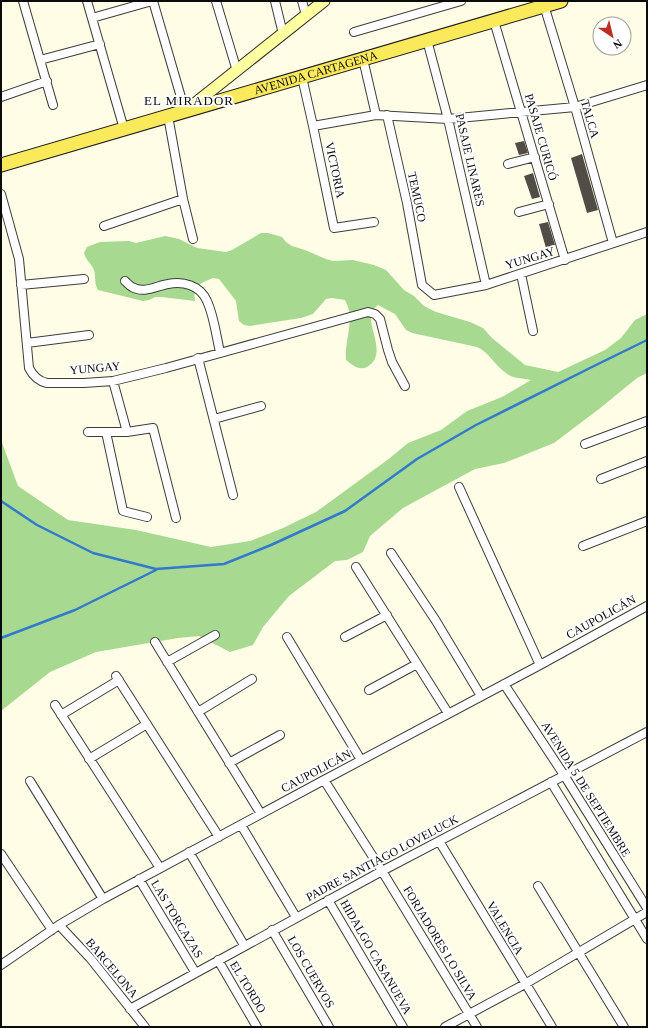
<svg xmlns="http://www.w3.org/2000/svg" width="648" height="1028" viewBox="0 0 648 1028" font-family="'Times New Roman',serif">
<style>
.forest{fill:#a7d990}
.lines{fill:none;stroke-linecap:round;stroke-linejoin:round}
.stream{stroke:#317ace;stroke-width:2.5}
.building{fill:#524c46}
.street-casing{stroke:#3d3d3d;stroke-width:10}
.secondary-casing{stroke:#2c2c2c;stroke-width:13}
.primary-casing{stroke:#1b1b1b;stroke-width:15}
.street{stroke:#fff;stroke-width:8}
.secondary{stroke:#fdffa1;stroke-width:11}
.primary{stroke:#fae95b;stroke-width:13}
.labels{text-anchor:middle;stroke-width:4;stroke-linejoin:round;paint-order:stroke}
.street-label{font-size:12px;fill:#0a0a0a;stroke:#fff}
.neighbourhood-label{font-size:13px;letter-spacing:1px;fill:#0a0a0a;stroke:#fff}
</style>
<rect width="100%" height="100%" fill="#fffde6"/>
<path class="forest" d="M261,233H268L282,237L286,242L292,246L305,250L326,259L333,261L353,260L374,265L386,270L404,290L414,296L424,306L436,312L470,322L483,328L492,338L525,365L558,372L605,350L621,338L635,320L647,314V373L637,378L599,409L554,443L504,463L475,469L403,508L370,536L363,552L347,560L335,561L289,596L263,627L253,645L230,652L199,636L178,638L96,652L50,672L1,711V440L18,486L68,520L136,530L211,547L250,541L283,528L316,512L390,458L408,443L441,430L467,411L502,397L531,380C523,378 513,379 506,373C495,366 490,353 477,347L412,333L406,330L395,314L378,305C373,309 371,312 371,318C371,333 386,356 367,367C359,371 352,365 346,360C344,340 356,319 345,300L332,298L326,299L313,314L301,318L250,326L244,325L239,321L236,301L219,279L213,278C202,283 192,285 195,301L162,297H155L149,300L143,301L98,290C94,283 96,278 94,270C92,264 86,261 84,253L87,247L100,242L129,241L136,243L165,236L179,239L197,248L226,252L232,250Z"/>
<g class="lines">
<path class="stream" d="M1,501L37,525L93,553L156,569L224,564L271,545L345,511L417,459L476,425L594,366L647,340
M1,638L75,610L156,570"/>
</g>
<path class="building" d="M524,141L528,153L519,155L515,143Z
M582,154L598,210L587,213L571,158Z
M533,173L540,197L532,199L524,176Z
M548,222L555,245L546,248L539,224Z"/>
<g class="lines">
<defs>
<path id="street" d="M23,1L53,105
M87,1L124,129
M153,1L185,111
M216,1L237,71
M275,1L283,34
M302,1L306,15
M543,2L575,107L613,243
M92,18L152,1
M494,21L565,260
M354,32L461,1
M427,40L448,119L486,285
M363,59L376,115
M40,60L100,44
M302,77L313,126L334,228L374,222
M1,97L47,81
M387,115L407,203L422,285L434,295L486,285L647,232
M168,116L183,199L193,239
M313,126L376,115L448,119L575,107L647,85
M508,164L535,157
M1,194L19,259L29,368C33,376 38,381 47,383H84L113,381L166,368L368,312L375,314L380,319L388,350L392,362L405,386
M519,212L549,204
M104,226L183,199
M521,274L533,331
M125,281C127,283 130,286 132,287C144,294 156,286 168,284C183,281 200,285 207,301C214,316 216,335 220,352
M21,285L84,279
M27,343L89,335
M198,358L233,495
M113,381L127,432L153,428L176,518
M214,419L261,406
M88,432H127
M106,432L123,511L147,517
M585,444L647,421
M601,479L647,461
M459,487L540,665
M583,546L647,521
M391,553L436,621L481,696
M356,567L448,713
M287,637L361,760
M345,637L387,615
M155,642L261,814
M167,662L215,635
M116,676L219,837
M504,684L564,775L647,908
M369,690L417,664
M55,705L160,868
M198,712L252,679
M61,715L119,680
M89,759L147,724
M229,763L280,735
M324,780L382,871L477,1027
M30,781L103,899
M551,782L647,939
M241,825L296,917
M439,841L552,1027
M189,852L244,945
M1,854L52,930
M139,879L195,972
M538,886L624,1027
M328,900L403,1027
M59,925L90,958L145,1027
M272,930L329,1027
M218,960L257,1027
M1,965L59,925L103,899L324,780L540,665L647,606
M130,1009L382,871L647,732
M445,1027L525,984L647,912"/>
<path id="secondary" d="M188,109L324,1"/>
<g id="primary">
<path id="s1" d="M1,165L561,1"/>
</g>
</defs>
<use href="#street" class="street-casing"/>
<use href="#secondary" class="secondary-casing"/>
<use href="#primary" class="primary-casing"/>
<use href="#street" class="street"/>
<use href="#secondary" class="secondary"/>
<use href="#primary" class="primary"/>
</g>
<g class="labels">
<g class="street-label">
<text dy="4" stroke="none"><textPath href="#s1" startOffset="328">AVENIDA CARTAGENA</textPath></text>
<text transform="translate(590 119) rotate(74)" y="4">TALCA</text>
<text transform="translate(541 137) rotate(74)" y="4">PASAJE CURICÓ</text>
<text transform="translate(470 160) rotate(77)" y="4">PASAJE LINARES</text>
<text transform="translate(335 170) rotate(78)" y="4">VICTORIA</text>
<text transform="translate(417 197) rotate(78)" y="4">TEMUCO</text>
<text transform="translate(530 258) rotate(-17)" y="4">YUNGAY</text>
<text transform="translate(95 368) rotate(-5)" y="4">YUNGAY</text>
<text transform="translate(601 617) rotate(-29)" y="4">CAUPOLICÁN</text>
<text transform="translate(316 771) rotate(-28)" y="4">CAUPOLICÁN</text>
<text transform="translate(586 789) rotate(58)" y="4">AVENIDA 5 DE SEPTIEMBRE</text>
<text transform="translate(382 858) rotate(-28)" y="4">PADRE SANTIAGO LOVELUCK</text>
<text transform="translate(177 919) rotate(59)" y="4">LAS TORCAZAS</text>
<text transform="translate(505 928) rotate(59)" y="4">VALENCIA</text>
<text transform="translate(440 943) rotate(59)" y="4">FORJADORES LO SILVA</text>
<text transform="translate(376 957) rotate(60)" y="4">HIDALGO CASANUEVA</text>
<text transform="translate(112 968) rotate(50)" y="4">BARCELONA</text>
<text transform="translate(311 972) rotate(60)" y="4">LOS CUERVOS</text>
<text transform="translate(248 987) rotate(59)" y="4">EL TORDO</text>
</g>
<g class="neighbourhood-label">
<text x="189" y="105">EL MIRADOR</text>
</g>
</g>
<rect width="648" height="1028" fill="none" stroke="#0a0a0a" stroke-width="4"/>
<g transform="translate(612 36) rotate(145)"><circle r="19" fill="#ffffff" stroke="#9d9d9d"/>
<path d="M0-3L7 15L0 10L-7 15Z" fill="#ba2f22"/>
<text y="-6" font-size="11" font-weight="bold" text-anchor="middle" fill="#0a0a0a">N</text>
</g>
</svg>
